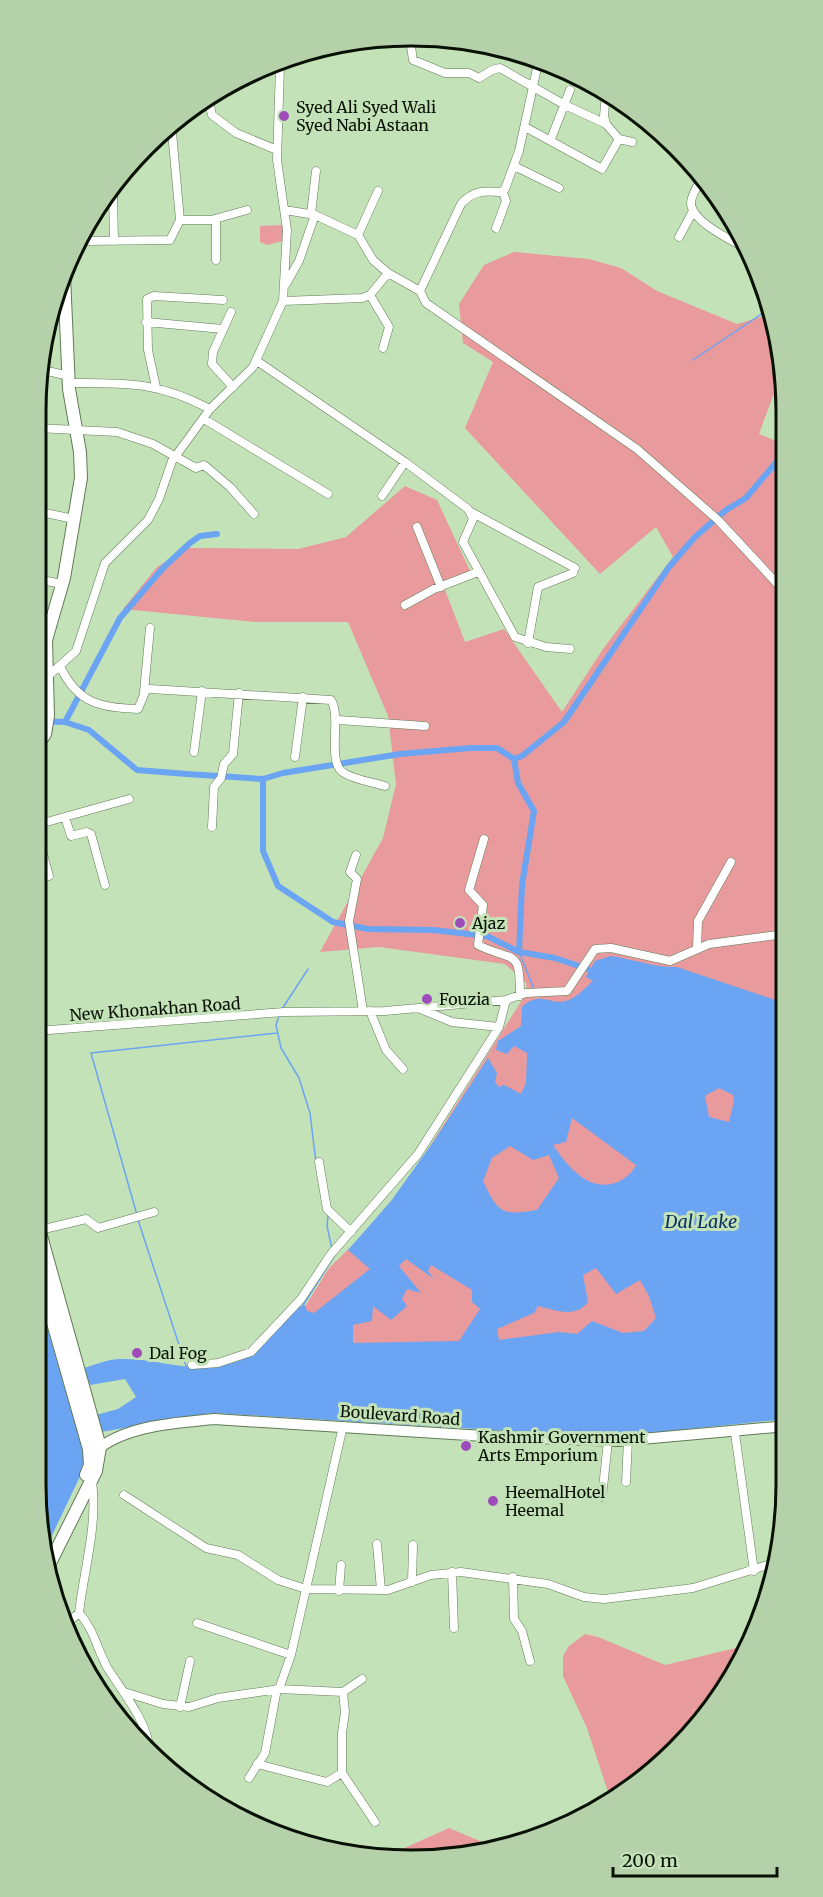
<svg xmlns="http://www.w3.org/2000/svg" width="823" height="1897" viewBox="0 0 823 1897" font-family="Merriweather,serif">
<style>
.green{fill:#e89a9d}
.water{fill:#6aa4f3;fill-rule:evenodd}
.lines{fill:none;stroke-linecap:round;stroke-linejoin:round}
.stream{stroke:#6aa4f3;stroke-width:1.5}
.canal{stroke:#6aa4f3;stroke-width:6}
.minor-casing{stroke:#617b56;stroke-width:9}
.major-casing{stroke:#617b56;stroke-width:12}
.highway-casing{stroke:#617b56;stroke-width:14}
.minor{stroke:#fff;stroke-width:8}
.major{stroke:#fff;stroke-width:10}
.highway{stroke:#fff;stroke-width:12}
.poi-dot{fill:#9f4cbb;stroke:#c4e2b8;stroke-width:2}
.labels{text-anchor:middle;stroke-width:6;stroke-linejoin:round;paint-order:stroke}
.poi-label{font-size:16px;fill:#081104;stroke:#c4e2b8;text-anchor:start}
.street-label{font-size:16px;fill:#081104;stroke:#c4e2b8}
.water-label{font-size:18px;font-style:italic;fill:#093061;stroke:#c4e2b8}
.rim{fill:none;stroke:#081104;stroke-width:3}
</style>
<rect width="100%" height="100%" fill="#c4e2b8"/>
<path class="green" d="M283,225L282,241L267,245L260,242V226Z
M514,252L589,259L621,268L657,291L737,324L771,314L784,366L759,434L784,444L787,1363L258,1382L329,1268L391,1208L527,992L526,983L505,964L379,947L320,952L383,838L396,784L388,716L348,622H255L123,609L157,567L189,548L298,549L346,537L405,486L437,500L471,573L442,582L465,642L504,629L562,712L603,649L673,557L656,527L600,574L465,428L493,362L463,343L459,304L484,265Z
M585,1634L598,1637L665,1665L744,1646L694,1733L611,1801L587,1728L563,1676V1656L569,1646Z
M449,1828L494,1847L461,1858L389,1855Z"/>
<path class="water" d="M611,956C633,959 655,968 677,967L778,1001L776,1024L780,1031L786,1032L787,1419L631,1435L593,1436L212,1413L101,1432L46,1548L36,1485V1285L58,1365L80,1428L96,1415L118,1409L136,1397L125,1379L90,1385L84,1368C95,1365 108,1359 120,1359C164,1358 196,1378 244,1359C268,1350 287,1307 305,1305L307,1311L314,1313L370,1269L348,1250L391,1201L436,1138L488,1058L497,1073L495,1082L499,1087L504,1085L521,1094L526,1083L527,1053L514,1046L507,1054L496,1050L498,1041L521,1026L522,1007C542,988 552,1009 571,999C579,995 586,987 593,981L586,977L595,961ZM719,1088L733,1095L734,1101L729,1122L709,1117L705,1096ZM572,1118L636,1165C632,1173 628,1176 620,1181C590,1195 568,1167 553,1145L566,1142ZM510,1146L533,1160L549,1155L559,1178L537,1210C502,1216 498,1213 483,1181L492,1158ZM406,1259L434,1279L428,1271L431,1265L472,1290V1302L480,1309L459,1341L353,1343V1325L372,1321L373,1306L391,1320L407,1306L402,1299L407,1289L421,1293L399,1266ZM596,1268L616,1294L640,1280L649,1296L656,1318L644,1331L623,1333L592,1321L577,1334L559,1332L499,1340L497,1329L534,1313L538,1306C555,1310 575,1319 588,1302L583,1275Z"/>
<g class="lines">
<path class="stream" d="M693,360L769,309
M519,952L534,989
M282,1009L308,969
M279,1016L276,1025L281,1048L299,1078L310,1113L317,1171
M137,1215L91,1053L277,1033
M328,1216L327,1226L332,1249
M138,1220L187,1369
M302,1307L335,1255"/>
<path class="canal" d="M774,465L784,479
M36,721L65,722L89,730L137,770L187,774L263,779L283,773L400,754L470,748H497L514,759L522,756L564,722L669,567L695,537L726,510L746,498L784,453
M65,722L120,618L163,568L190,543L200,536L217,534
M514,759L518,783L534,811L522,885L519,952
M263,779V851L278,886L333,922L368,929L433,930L487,936L519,952L555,958L588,969"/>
<defs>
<path id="minor" d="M386,37L410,40
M410,40L413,60L445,73H469L479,78L492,70L500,68L565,105L606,124L619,139L632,142
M209,102L212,115L236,133L277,150
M606,124L604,116L606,92
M525,127L602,169L619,139
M551,139L570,90
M514,166L559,188
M703,177C699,184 691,194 691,203C691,222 734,241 748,250
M113,191L114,241
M285,210L315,215L358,235L373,260L388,273L420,291L426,303L637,449L718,520L784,591
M311,214L316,171
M216,219V260
M180,220H211L247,210
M496,228L506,201L503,192
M358,235L378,191
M679,237L693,211
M85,241L170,240L180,220L172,132
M286,284L299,261L315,215
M420,291L461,204C474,190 484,191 501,192L505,189L519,151L539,59
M370,295L389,327L383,348
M283,301L362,298L370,295L388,273
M231,312L213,352L212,364L233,387
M146,322L223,329
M257,361L405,462L468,509L473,519L463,542L515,637L546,647L570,649
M43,370L65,375
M67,383C125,383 157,381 210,409
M156,387L148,350L147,299L154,296L223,300
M204,419L328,494
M36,428L117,432L153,444L196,468L204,465L230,487L254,514
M382,496L405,462
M36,511L69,518
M471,512L575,568
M417,527L441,587
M36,579L57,583
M405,605L434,589L478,572
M782,627L784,622
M528,643L538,587L573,573
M60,666C77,703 100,708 138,709L146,690L150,689L331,700C342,717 326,763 344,773C355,780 372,782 385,786
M46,678L76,651L105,563L148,520L159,499L172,461L210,409L253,367L283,301L287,230L277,160L280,66
M144,692L150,628
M335,717L338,720L425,726
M194,752L202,691
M295,757L303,697
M65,817L71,836L87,832L91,834L105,885
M36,825L129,799
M212,827L214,787L221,778L224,764L233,754L239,693
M36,829L49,876
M484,839L469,890L483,905L478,945C515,963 520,947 520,996
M356,855L350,872L357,879L349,921L363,1011
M697,948L698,921L731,862
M418,1008L452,1022L499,1027
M370,1011L386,1050L403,1069
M36,1031L284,1012L385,1011L506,1000L526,993L567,991L595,949L611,948L670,961L709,944L785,934
M319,1162L327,1209L351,1232
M40,1230L86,1219L98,1228L154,1212
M192,1365L218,1363L251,1352L301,1299L331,1254L418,1154L499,1027L506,1000
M735,1433L754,1571
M626,1482L628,1440
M124,1495L206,1548L238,1555L278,1580L306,1589L388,1590L431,1575L461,1572L548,1584L584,1597L604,1599L693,1588L774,1563
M602,1497L608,1441
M377,1544L381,1590
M452,1572L454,1628
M513,1577L514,1619L522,1631L530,1661
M412,1582L413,1545
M339,1591L341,1565
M79,1613C84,1569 98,1525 92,1481
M197,1623L291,1655
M66,1624L79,1613C94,1629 97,1649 107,1667C123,1693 146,1719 150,1750
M279,1689L291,1655L343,1426
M124,1692L163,1704L189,1707L218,1698L279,1689L343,1692L362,1679
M180,1707L190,1661
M257,1764L327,1782L342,1773L375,1822
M342,1773V1733L345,1712L343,1692
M249,1778L265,1753L277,1689"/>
<path id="major" d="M94,1452C125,1425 175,1423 214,1419L484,1436L619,1441L787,1426"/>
<path id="highway" d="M36,747L45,734L48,716L46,640L64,578L81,478L80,452L69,389L64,276
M36,1218L100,1447L96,1471L49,1565
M36,1263L89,1449L90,1465L86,1475"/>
</defs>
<use href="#minor" class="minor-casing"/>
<use href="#major" class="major-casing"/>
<use href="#highway" class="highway-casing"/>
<use href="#minor" class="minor"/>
<use href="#major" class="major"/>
<use href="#highway" class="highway"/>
</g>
<g class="poi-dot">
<circle cx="284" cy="116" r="6"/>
<circle cx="460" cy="923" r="6"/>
<circle cx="427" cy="999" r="6"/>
<circle cx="137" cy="1353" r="6"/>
<circle cx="466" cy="1446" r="6"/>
<circle cx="493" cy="1501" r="6"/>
</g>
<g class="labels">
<g class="poi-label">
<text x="296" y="113">Syed Ali Syed Wali<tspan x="296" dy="18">Syed Nabi Astaan</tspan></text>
<text x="472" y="929">Ajaz</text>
<text x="439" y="1005">Fouzia</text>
<text x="149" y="1359">Dal Fog</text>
<text x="478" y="1443">Kashmir Government<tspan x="478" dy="18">Arts Emporium</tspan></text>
<text x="505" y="1498">HeemalHotel<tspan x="505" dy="18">Heemal</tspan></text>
</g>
<g class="street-label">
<text transform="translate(155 1009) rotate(-4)" y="6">New Khonakhan Road</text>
<text transform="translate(400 1415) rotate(4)" y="6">Boulevard Road</text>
</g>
<g class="water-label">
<text x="701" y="1228">Dal Lake</text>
</g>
</g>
<path d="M0 0H823V1897H0ZM411 46H411A365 365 0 0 1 776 411V1485A365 365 0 0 1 411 1850H411A365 365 0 0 1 46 1485V411A365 365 0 0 1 411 46Z" fill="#b5d1aa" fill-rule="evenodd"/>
<path class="rim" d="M411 46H411A365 365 0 0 1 776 411V1485A365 365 0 0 1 411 1850H411A365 365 0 0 1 46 1485V411A365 365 0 0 1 411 46Z"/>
<path d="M613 1867v9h164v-9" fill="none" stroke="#081104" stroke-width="3"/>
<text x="622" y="1867" font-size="18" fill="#081104" stroke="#c4e2b8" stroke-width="4.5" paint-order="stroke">200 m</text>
</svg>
